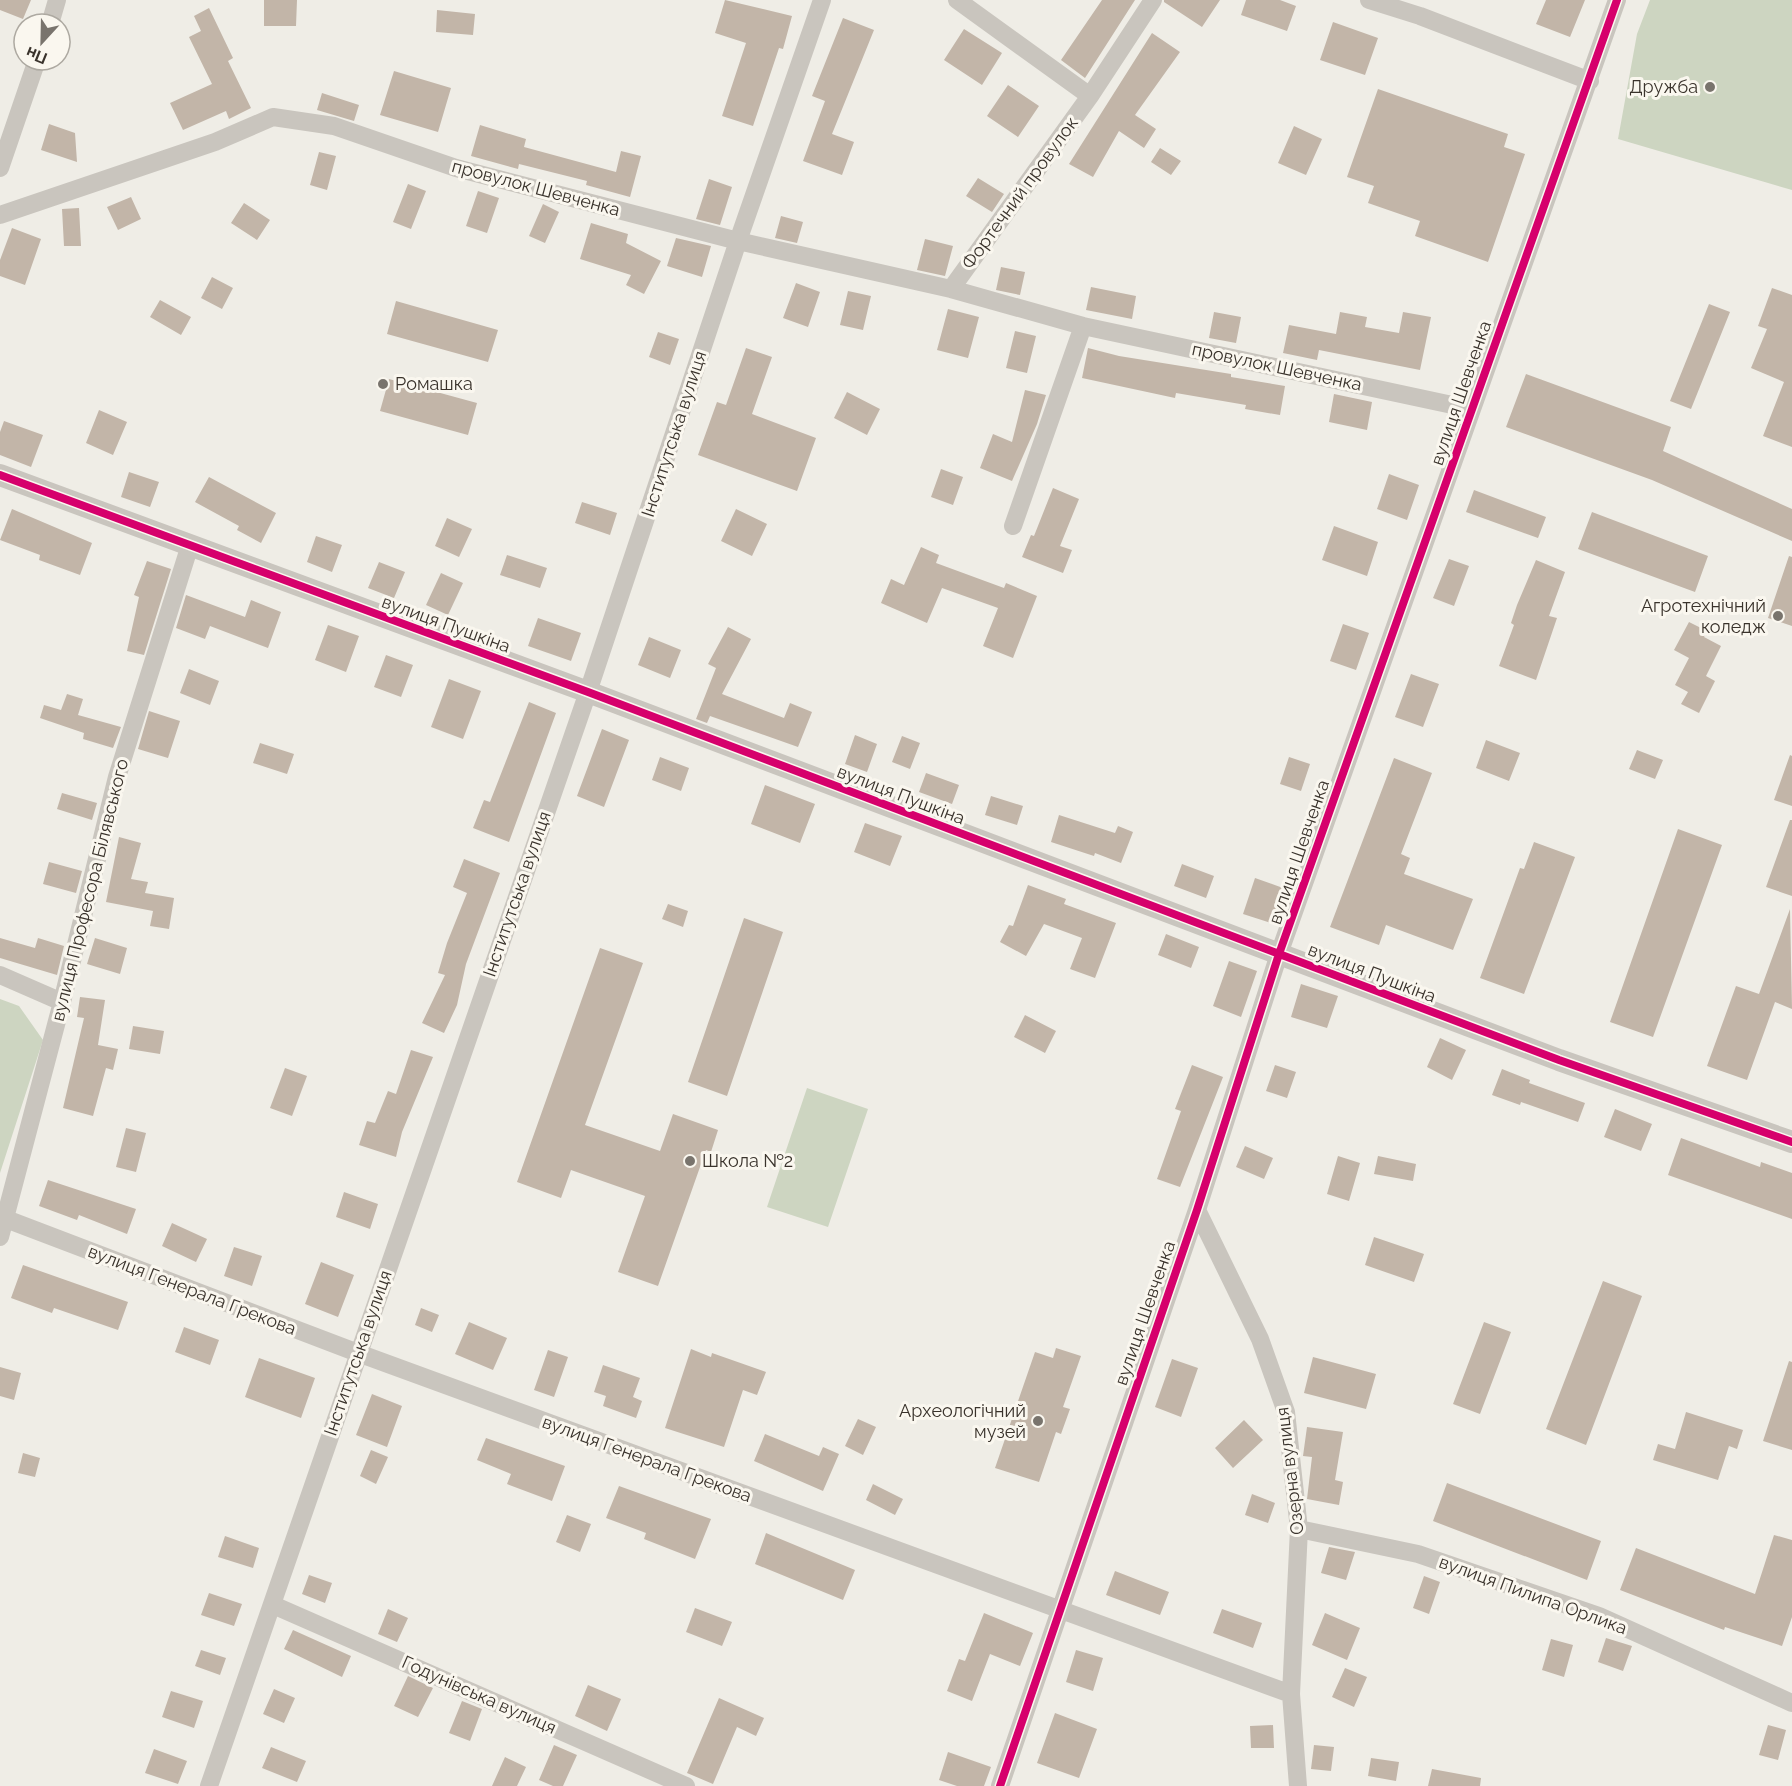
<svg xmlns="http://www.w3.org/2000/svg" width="1792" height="1786" viewBox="0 0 1792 1786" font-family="Raleway,sans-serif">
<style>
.green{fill:#cdd5c1}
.building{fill:#c2b5a8}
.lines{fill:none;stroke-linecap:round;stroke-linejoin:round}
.minor{stroke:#c9c5be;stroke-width:18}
.tertiary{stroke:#c9c5be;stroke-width:22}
.cycleway-casing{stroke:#faf7ef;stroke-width:11}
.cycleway{stroke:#d6006c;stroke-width:8}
.poi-dot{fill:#79746d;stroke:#faf7ef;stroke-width:2}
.labels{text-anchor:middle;stroke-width:6;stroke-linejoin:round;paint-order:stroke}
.poi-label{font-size:18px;fill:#3a332c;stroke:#faf7ef;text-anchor:end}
.street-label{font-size:18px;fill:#3a332c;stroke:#faf7ef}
</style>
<rect width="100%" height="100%" fill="#efede6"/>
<path class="green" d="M1650,0H1792V190L1618,139L1637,34Z
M0,999L19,1006L43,1040L0,1173Z
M807,1088L868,1109L828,1227L767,1207Z"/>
<path class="building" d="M0,0H31L23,19L0,10Z
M264,0H297L296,26H264Z
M725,0L792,16L783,49L779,48L753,126L722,116L746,43L715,33Z
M1102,0H1135L1085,78L1061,60Z
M1164,0H1220L1202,27L1164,2Z
M1246,0H1280L1296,6L1287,31L1241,15Z
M1546,0H1585L1570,37L1536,24Z
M209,8L233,58L228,61L251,108L229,119L226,111L183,130L170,103L212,84L189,37L201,31L194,16Z
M437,10L475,14L473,35L436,32Z
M843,18L874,30L832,134L854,142L842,175L803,161L825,101L812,96Z
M1333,22L1378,38L1365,75L1320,60Z
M964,29L1002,53L982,85L944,60Z
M1152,33L1180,52L1135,115L1156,129L1144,148L1119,131L1093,177L1069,164Z
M394,71L451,88L438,132L380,115Z
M1008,85L1039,106L1018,137L987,116Z
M1378,89L1508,134L1504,147L1525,154L1488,262L1415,236L1420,221L1368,203L1374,186L1347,177Z
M322,93L359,105L354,121L317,110Z
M49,124L75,133L77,162L41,150Z
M480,125L526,139L524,147L616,172L621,151L641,156L630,197L586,185L587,181L519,164L518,169L471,156Z
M1294,126L1322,139L1306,175L1278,163Z
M1160,148L1181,161L1171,175L1151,162Z
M319,152L336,156L327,190L310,185Z
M978,178L1004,194L992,212L966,196Z
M709,179L732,187L720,225L696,219Z
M408,184L426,191L411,229L393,222Z
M478,191L499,198L487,233L466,226Z
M131,197L141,219L118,230L107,207Z
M244,203L270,220L257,240L231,223Z
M543,204L559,212L545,243L529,236Z
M79,208L81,246H64L62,209Z
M781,216L803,222L797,243L775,238Z
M591,223L628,234L626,243L661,261L644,294L626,285L631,275L580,259Z
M12,228L41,239L25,285L0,276V260Z
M676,238L711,246L702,277L667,266Z
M925,239L953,246L945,276L917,270Z
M1001,267L1025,272L1020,295L996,290Z
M212,277L233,288L222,309L201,298Z
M796,283L820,292L808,327L783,318Z
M1091,287L1136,296L1132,319L1086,310Z
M1772,288L1792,295V447L1763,436L1784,382L1751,368L1767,329L1758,326Z
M848,291L871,296L863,330L840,325Z
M160,300L191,317L181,335L150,317Z
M396,301L498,330L488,362L387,334Z
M1709,304L1730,312L1691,409L1670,401Z
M948,309L979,317L968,358L937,350Z
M1214,312L1241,317L1236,343L1209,338Z
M1340,312L1367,317L1365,327L1399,333L1403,312L1431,317L1420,370L1319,350L1317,360L1283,353L1289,325L1336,334Z
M1015,331L1036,336L1027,373L1006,368Z
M658,332L679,339L670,365L649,357Z
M746,348L772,357L752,414L816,438L797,491L698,455L717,402L726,405Z
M1088,348L1119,356L1231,374V377L1285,386L1280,415L1245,409L1246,405L1176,393L1175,398L1082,378Z
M1526,374L1671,427L1663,451L1792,509V541L1652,480L1506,427Z
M389,379L477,403L468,435L380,411Z
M1025,390L1046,395L1037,424L1012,481L980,468L993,434L1012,442Z
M847,392L880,409L867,435L834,418Z
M1334,394L1372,402L1367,430L1329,422Z
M99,410L127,422L113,455L86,443Z
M4,421L43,435L31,467L0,455V432Z
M941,469L963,477L953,505L931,497Z
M129,472L159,482L150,507L121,497Z
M1389,474L1419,485L1407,520L1377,509Z
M209,477L276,513L261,543L237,530L239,526L195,502Z
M1053,488L1079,499L1060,546L1072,550L1063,573L1022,557L1031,535L1034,536Z
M1474,490L1546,517L1538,538L1466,512Z
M582,502L617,513L610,535L575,523Z
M12,509L92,543L80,575L39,560L40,555L0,540Z
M736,509L767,524L752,556L721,541Z
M1592,512L1708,556L1695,592L1578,549Z
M447,518L472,529L459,557L435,546Z
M1334,526L1378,542L1367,576L1322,560Z
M316,536L342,545L332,572L307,562Z
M921,547L939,555L936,563L1004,588L1006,583L1037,596L1013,658L983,646L998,608L942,588L927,623L881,603L891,579L904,585Z
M507,555L547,568L540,588L500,575Z
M1789,556L1792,557V626L1768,618Z
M1449,559L1469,566L1454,606L1433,598Z
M1536,560L1565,572L1549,616L1557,618L1536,680L1499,666L1514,625L1511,623L1517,605Z
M147,561L171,569L144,655L127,651L139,597L134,595Z
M379,562L405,572L394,598L368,588Z
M441,573L463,583L448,615L426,605Z
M186,595L245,617L251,600L281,612L268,648L210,626L205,639L176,628Z
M538,618L581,633L571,661L528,646Z
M1689,622L1707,631L1704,637L1721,646L1706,676L1715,681L1699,713L1681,704L1688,692L1675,685L1689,658L1674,650Z
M1343,624L1369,633L1356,670L1330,661Z
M328,625L359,636L346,672L315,660Z
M728,627L751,639L722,694L784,718L790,703L812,712L798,747L710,716L707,723L696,719L716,668L708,664Z
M649,637L681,650L670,678L638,665Z
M386,655L413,665L401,697L374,687Z
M189,669L219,681L210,705L180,693Z
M1411,674L1439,684L1423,727L1395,717Z
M449,679L481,691L463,739L431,727Z
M67,694L83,699L78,715L121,727L113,748L83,739L84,733L40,718L44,705L61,710Z
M529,702L556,713L509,842L473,828L484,800L490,802Z
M149,711L180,721L168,758L138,749Z
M602,729L629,740L604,807L577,796Z
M855,735L877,744L867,772L845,764Z
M902,736L920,743L910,769L892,762Z
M1486,740L1520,753L1509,781L1476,768Z
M260,743L294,754L287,774L253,763Z
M1637,750L1663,760L1655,779L1629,769Z
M1790,755L1792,756V806L1774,800Z
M660,757L689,768L681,791L652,780Z
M1289,757L1310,764L1301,791L1280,784Z
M1394,758L1432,773L1401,854L1410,858L1404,874L1473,899L1453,950L1386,925L1379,945L1330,927Z
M926,773L959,785L952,804L919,792Z
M765,785L815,804L800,843L751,824Z
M62,793L97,803L92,820L57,809Z
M991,796L1023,806L1017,825L985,815Z
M1059,815L1115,833L1118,826L1133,832L1121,863L1095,853L1094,856L1051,842Z
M1790,820H1792V896L1766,887Z
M865,823L902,836L890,866L854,852Z
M1678,829L1722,845L1653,1037L1610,1022Z
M119,837L141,843L131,879L148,882L145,893L174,898L169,929L150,926L153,911L106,902Z
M1534,842L1575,857L1524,994L1480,978L1520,868L1524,869Z
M464,859L500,873L466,964L457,1005L444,1033L422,1023L445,975L438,973L447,943L467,893L453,887Z
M49,862L82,871L76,893L43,884Z
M1182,864L1214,876L1206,898L1174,886Z
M1255,878L1283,888L1271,923L1243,914Z
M1028,885L1066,899L1064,904L1116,923L1095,978L1070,969L1082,938L1044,924L1026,956L1000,942L1009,925L1013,926Z
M668,904L688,911L683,927L662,919Z
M1790,909L1792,1009L1775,1002L1747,1080L1707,1066L1736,986L1759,994Z
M744,918L783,932L727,1096L688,1082Z
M1166,934L1199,947L1191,968L1158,955Z
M0,938L35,948L38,938L64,946L57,975L0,958Z
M95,938L127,948L120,974L87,964Z
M600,948L643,963L585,1125L660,1151L673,1114L718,1130L711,1152L706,1150L658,1286L618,1272L645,1196L571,1170L561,1198L517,1182Z
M1229,961L1257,971L1241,1017L1213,1006Z
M1301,984L1338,996L1327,1028L1291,1017Z
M80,997L105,1000L98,1045L118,1049L113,1070L106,1068L93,1116L63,1108L84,1018L77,1017Z
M1025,1015L1056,1031L1045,1053L1014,1037Z
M133,1026L164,1031L160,1054L129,1049Z
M1440,1038L1466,1050L1452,1080L1427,1067Z
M411,1050L433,1057L402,1132L396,1157L359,1145L367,1121L375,1123L388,1091L396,1094Z
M1192,1065L1223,1077L1180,1187L1157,1179L1181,1111L1175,1109Z
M1275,1065L1296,1072L1287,1098L1266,1091Z
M285,1068L307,1076L292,1116L270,1108Z
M1502,1069L1530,1080L1529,1083L1585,1103L1578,1122L1521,1102L1520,1105L1492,1095Z
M1615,1109L1652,1124L1641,1151L1604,1137Z
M126,1128L146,1133L136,1172L116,1167Z
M1681,1138L1760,1167L1761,1162L1792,1173V1219L1668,1175Z
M1245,1146L1273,1158L1264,1179L1236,1167Z
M1338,1156L1360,1163L1349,1201L1327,1194Z
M1378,1156L1416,1164L1413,1181L1374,1174Z
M48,1180L136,1209L127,1234L79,1215L77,1220L39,1206Z
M344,1192L378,1204L370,1229L336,1217Z
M172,1223L207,1239L196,1262L162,1246Z
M1374,1237L1424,1254L1414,1282L1365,1265Z
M234,1247L262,1256L252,1286L224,1276Z
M321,1262L354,1275L338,1317L305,1304Z
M23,1265L128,1302L118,1330L54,1308L52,1313L11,1298Z
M1603,1281L1642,1296L1586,1445L1546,1429Z
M421,1308L439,1315L432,1332L415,1325Z
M469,1322L507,1338L493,1370L455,1354Z
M1484,1322L1511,1332L1480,1414L1453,1404Z
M184,1327L219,1340L210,1365L175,1352Z
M1056,1348L1081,1356L1063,1407L1070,1409L1061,1434L1056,1432L1039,1482L995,1468L1035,1352L1053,1358Z
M691,1349L711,1357L712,1353L766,1372L757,1395L743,1390L724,1447L665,1428Z
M548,1350L568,1357L554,1397L534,1390Z
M1313,1357L1376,1374L1366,1409L1304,1393Z
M259,1358L315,1378L301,1418L245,1397Z
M1172,1359L1198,1368L1181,1417L1155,1407Z
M1789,1361L1792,1362V1450L1763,1441Z
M603,1365L640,1378L633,1397L642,1401L636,1418L603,1406L606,1396L594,1392Z
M0,1367L21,1373L14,1400L0,1396Z
M372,1394L402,1406L387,1447L356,1435Z
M1686,1412L1743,1430L1737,1449L1729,1446L1718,1480L1653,1460L1658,1444L1675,1449Z
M858,1419L876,1427L863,1455L845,1446Z
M1244,1420L1263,1440L1233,1468L1215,1448Z
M1307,1427L1343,1432L1335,1480L1343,1482L1339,1505L1307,1499L1312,1457L1303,1456Z
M765,1434L819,1456L823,1447L839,1454L823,1491L754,1461Z
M486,1438L565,1466L552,1501L507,1484L511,1474L477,1460Z
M371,1450L388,1457L376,1484L360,1476Z
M23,1453L40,1458L35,1477L18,1473Z
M1447,1483L1601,1541L1587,1580L1433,1521Z
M873,1484L903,1499L895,1515L866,1500Z
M619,1486L711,1519L695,1559L644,1539L646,1533L606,1518Z
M1252,1494L1275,1503L1268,1523L1245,1515Z
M567,1515L591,1524L580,1552L556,1542Z
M766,1533L855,1570L843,1600L755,1564Z
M1774,1535L1792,1540V1617L1782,1646L1725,1627L1724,1630L1620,1590L1636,1548L1755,1594Z
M225,1536L259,1548L253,1568L218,1557Z
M1329,1547L1355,1552L1346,1580L1321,1573Z
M1115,1571L1169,1592L1160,1615L1106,1595Z
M309,1575L332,1583L325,1603L302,1594Z
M1424,1576L1440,1582L1429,1614L1413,1608Z
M209,1593L242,1604L234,1626L201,1615Z
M695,1608L732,1622L722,1646L686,1632Z
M388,1609L408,1618L397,1642L378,1634Z
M1222,1609L1262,1623L1253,1648L1213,1633Z
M984,1613L1033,1633L1020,1666L990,1654L972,1701L947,1691L959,1659L965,1661Z
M1325,1613L1360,1628L1347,1660L1312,1645Z
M293,1630L351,1656L342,1677L284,1649Z
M1606,1638L1632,1646L1623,1671L1598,1662Z
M1551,1639L1573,1645L1564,1677L1542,1670Z
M201,1650L226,1658L220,1675L195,1666Z
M1076,1650L1103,1658L1093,1691L1066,1682Z
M1345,1668L1367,1677L1354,1707L1332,1697Z
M408,1676L433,1688L418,1717L394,1706Z
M588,1685L621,1699L607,1731L575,1716Z
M274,1689L295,1698L284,1723L263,1714Z
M171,1691L203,1701L194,1728L162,1717Z
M719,1698L764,1718L756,1736L737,1727L713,1784L687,1773Z
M462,1701L482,1709L470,1741L449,1733Z
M1055,1713L1097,1729L1079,1778L1037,1763Z
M1273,1725L1274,1748H1251L1250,1726Z
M1768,1725L1786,1730L1778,1760L1759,1755Z
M554,1745L577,1755L563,1786H553L539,1780Z
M1314,1745L1334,1747L1331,1771L1311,1769Z
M271,1747L306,1761L297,1782L262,1768Z
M154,1749L187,1761L178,1784L145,1773Z
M948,1752L991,1767L984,1786H957L939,1780Z
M505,1757L526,1767L517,1786H492Z
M1371,1758L1399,1762L1396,1781L1368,1776Z
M1432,1769L1481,1778L1480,1786H1428Z"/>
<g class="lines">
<path class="minor" d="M957,0L1090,96
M1369,0L1420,16L1590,81
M50,24L57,0
M0,168L37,60
M0,215L215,142L273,117L334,126L456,168L738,241L951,289L1083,326L1471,409
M951,289L1090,96L1153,0
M1013,526L1083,326
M0,975L62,1002
M1197,1210L1260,1339L1286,1412L1299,1529L1291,1694L1298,1786
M6,1219L358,1353L1291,1694
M0,1237L62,1002L117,777L190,545
M1299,1529L1418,1554L1599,1616L1792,1703
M273,1605L686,1786
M209,1786L588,692L738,241L822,0
M1000,1786L1197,1210L1279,954L1617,0"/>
<path class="tertiary" d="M0,475L588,692L1559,1060L1792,1142"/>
<defs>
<path id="cycleway" d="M0,475L588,692L1559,1060L1792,1142
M1000,1786L1197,1210L1279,954L1617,0"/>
</defs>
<use href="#cycleway" class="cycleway-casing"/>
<use href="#cycleway" class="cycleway"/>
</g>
<g class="poi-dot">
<circle cx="1710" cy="87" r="6"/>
<circle cx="383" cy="384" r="6"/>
<circle cx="1778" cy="616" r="6"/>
<circle cx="690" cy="1161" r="6"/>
<circle cx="1038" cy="1421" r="6"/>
</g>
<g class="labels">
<g class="poi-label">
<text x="1698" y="93">Дружба</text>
<text x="395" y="390" text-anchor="start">Ромашка</text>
<text x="1766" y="612">Агротехнічний<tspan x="1766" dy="21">коледж</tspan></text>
<text x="702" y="1167" text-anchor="start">Школа №2</text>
<text x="1026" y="1417">Археологічний<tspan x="1026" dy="21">музей</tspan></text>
</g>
<g class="street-label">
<text transform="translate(536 188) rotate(15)" y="6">провулок Шевченка</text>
<text transform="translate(1020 193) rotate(-54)" y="6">Фортечний провулок</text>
<text transform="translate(1277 367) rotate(12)" y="6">провулок Шевченка</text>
<text transform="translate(1461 393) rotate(-71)" y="6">вулиця Шевченка</text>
<text transform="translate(674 434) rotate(-72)" y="6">Інститутська вулиця</text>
<text transform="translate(446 624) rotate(20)" y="6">вулиця Пушкіна</text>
<text transform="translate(901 795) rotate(21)" y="6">вулиця Пушкіна</text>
<text transform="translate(1299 852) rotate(-71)" y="6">вулиця Шевченка</text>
<text transform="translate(90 890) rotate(-76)" y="6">вулиця Професора Білявського</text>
<text transform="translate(517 894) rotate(-71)" y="6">Інститутська вулиця</text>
<text transform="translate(1372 973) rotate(21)" y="6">вулиця Пушкіна</text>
<text transform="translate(192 1290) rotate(21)" y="6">вулиця Генерала Грекова</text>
<text transform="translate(1145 1313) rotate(-71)" y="6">вулиця Шевченка</text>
<text transform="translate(358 1353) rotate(-71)" y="6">Інститутська вулиця</text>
<text transform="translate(647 1459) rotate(20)" y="6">вулиця Генерала Грекова</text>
<text transform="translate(1290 1471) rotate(-97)" y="6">Озерна вулиця</text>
<text transform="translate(1533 1595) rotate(20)" y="6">вулиця Пилипа Орлика</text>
<text transform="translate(479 1695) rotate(24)" y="6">Годунівська вулиця</text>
</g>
</g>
<g transform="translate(42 42) rotate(202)"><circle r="28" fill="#faf7ef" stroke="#ada9a1" stroke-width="1.5"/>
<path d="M0-4.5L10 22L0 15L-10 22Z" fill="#79746d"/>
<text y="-9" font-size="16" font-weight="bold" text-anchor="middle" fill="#3a332c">Пн</text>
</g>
</svg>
